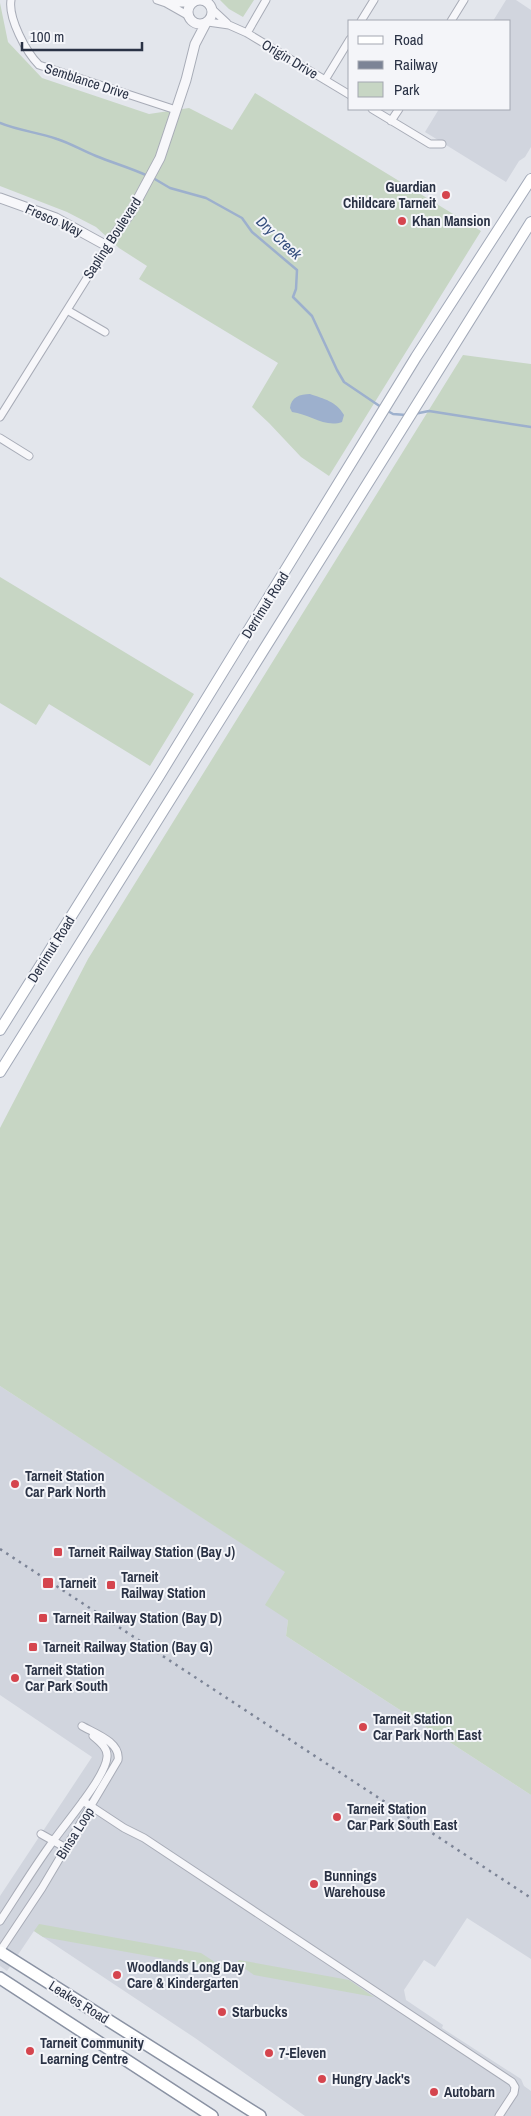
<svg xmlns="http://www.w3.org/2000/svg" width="531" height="2116" viewBox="0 0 531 2116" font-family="'Archivo Narrow',sans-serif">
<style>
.built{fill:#d1d5de}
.green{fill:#c7d6c4}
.water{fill:#9db0cd}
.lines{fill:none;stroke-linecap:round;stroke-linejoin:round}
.stream{stroke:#9db0cd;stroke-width:2.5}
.minor-casing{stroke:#a8acb7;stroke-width:9}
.tertiary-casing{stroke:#a8acb7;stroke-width:11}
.primary-casing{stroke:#a2a9b8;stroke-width:12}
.trunk-casing{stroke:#8a92a3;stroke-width:14}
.minor{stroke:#f7f7fa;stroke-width:7}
.tertiary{stroke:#f7f7fa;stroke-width:9}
.primary{stroke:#fff;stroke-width:10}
.trunk{stroke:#fff;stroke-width:11}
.rail{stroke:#7c8496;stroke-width:2.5;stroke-dasharray:2.5 5;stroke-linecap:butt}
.poi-dot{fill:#d5454e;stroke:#f4f5f9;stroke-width:2}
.labels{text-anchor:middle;stroke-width:4;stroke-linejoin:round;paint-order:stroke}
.street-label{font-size:14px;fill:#2a3245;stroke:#f4f5f9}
.poi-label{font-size:14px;font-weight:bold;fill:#2a3245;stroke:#f4f5f9;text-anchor:start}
.water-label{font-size:15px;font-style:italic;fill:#324c7b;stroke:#f4f5f9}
</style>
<rect width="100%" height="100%" fill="#e3e6ec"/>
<path class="built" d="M506,0H516L531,10V147L525,157L519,161L506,182L425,132L439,109H510V21H493Z
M0,1386L286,1572L288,1620L286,1636L531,1795V1959L467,1918L435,1967L424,1960L404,1990L406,2000L443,2025L442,2028L521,2079L524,2086L531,2091V2116H305L195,2038L34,1931L7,1971L0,1966V1896L92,1757L0,1695Z"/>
<path class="green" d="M220,0H254L243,17L229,9Z
M0,3L8,42L42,78L149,114L189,108L232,130L255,93L481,231L329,476L301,457L269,423L252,407L278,363L139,279L147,266L119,248L96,227L67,212L0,186Z
M463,355L531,364V1795L286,1636L288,1620L265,1605L285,1572L0,1386V1128L88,959Z
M0,577L194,694L150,766L49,704L36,725L0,703Z
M39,1924L201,1953L227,1970L43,1937L34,1931Z
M239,1960L349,1980L374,1997L254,1975L237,1963Z"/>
<path class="water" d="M310,394C324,399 336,401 344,415L342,422C325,428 309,414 292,412L290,408C291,397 300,394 310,394Z"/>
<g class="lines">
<path class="stream" d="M0,123C19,131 38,132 57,139C70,143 83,151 96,156C113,163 131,168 148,176
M153,178L170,188L206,198L242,218L252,232L297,270L296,289L293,297L312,316L337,370L344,382L381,407
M386,410L393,414L406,415
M414,414L429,411L531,427"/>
<defs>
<path id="minor" d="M11,0C8,18 26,52 39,65L176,110
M157,0L166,3H193
M166,3L189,16
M212,9L227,23
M361,21L374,0
M451,21L464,0
M208,22L229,25L247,33L350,95
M247,33L266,0
M325,80L350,39
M372,109L430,144H442
M391,121L399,109
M67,310L105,332
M0,417L107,246
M0,438L29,456
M83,1801L124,1828L144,1838L512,2082L515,2087L514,2093L499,2116
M41,1834L66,1848
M0,1921C17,1895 33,1869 51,1844C63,1826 106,1777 107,1757C108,1748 100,1742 93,1736
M0,1951L42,1888L118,1760C121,1742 94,1733 82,1726"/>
<path id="tertiary" d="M188 12a12 12 0 1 1 24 0a12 12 0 1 1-24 0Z
M0,198L56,218L107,246L131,212L160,158L186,80L195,44L206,23"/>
<path id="primary" d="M0,1030L159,776L416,357L531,179
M0,1072L531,222"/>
<path id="trunk" d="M0,1952L260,2116
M0,1978L212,2116"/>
</defs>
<use href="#minor" class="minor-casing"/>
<use href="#tertiary" class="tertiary-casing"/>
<use href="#primary" class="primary-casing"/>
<use href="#trunk" class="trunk-casing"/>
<use href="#minor" class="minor"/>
<use href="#tertiary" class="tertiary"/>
<use href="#primary" class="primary"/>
<use href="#trunk" class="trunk"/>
<path class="rail" d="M0,1549L531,1898"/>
</g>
<g class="poi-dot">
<circle cx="446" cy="195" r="5"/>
<circle cx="402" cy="221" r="5"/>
<circle cx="15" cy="1484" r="5"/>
<rect x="53" y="1547" width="10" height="10" rx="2.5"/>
<rect x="42" y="1577" width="12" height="12" rx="2.5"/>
<rect x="106" y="1580" width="10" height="10" rx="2.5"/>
<rect x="38" y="1613" width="10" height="10" rx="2.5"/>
<rect x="28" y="1642" width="10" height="10" rx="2.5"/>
<circle cx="15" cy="1678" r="5"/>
<circle cx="363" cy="1727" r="5"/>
<circle cx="337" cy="1817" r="5"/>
<circle cx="314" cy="1884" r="5"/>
<circle cx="117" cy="1975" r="5"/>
<circle cx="222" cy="2012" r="5"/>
<circle cx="30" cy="2051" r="5"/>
<circle cx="269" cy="2053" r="5"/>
<circle cx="322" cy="2079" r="5"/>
<circle cx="434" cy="2092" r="5"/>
</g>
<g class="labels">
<g class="street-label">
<text transform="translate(290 59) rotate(31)" y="5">Origin Drive</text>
<text transform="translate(87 81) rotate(18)" y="5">Semblance Drive</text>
<text transform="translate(54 220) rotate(24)" y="5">Fresco Way</text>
<text transform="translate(112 238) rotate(-57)" y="5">Sapling Boulevard</text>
<text transform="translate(265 605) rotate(-58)" y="5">Derrimut Road</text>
<text transform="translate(51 949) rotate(-58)" y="5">Derrimut Road</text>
<text transform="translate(75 1833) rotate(-58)" y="5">Binsa Loop</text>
<text transform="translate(79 2002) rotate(32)" y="5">Leakes Road</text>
</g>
<g class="poi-label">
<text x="436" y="192" text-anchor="end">Guardian<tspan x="436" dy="16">Childcare Tarneit</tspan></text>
<text x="412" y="226">Khan Mansion</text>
<text x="25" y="1481">Tarneit Station<tspan x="25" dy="16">Car Park North</tspan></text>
<text x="68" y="1557">Tarneit Railway Station (Bay J)</text>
<text x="121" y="1582">Tarneit<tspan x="121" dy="16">Railway Station</tspan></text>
<text x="59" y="1588">Tarneit</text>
<text x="53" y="1623">Tarneit Railway Station (Bay D)</text>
<text x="43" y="1652">Tarneit Railway Station (Bay G)</text>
<text x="25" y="1675">Tarneit Station<tspan x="25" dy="16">Car Park South</tspan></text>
<text x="373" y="1724">Tarneit Station<tspan x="373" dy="16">Car Park North East</tspan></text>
<text x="347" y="1814">Tarneit Station<tspan x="347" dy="16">Car Park South East</tspan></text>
<text x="324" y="1881">Bunnings<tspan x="324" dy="16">Warehouse</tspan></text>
<text x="127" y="1972">Woodlands Long Day<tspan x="127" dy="16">Care &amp; Kindergarten</tspan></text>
<text x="232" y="2017">Starbucks</text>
<text x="40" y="2048">Tarneit Community<tspan x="40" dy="16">Learning Centre</tspan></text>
<text x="279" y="2058">7-Eleven</text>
<text x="332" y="2084">Hungry Jack's</text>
<text x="444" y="2097">Autobarn</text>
</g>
<g class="water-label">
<text transform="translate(279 238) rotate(43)" y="5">Dry Creek</text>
</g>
</g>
<rect x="348" y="20" width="162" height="90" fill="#f4f5f9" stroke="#a3a7b1"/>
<rect x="358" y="36" width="25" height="8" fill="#ffffff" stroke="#a3a7b1"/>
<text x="394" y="45" font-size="15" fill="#2a3245">Road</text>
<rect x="358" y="61" width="25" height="8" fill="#7c8496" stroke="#a3a7b1"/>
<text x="394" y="70" font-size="15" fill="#2a3245">Railway</text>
<rect x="358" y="82" width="25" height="15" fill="#c7d6c4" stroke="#a3a7b1"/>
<text x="394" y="95" font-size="15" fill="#2a3245">Park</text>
<path d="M22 42v8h120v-8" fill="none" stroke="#2a3245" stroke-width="2.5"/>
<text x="30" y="42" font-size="15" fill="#2a3245" stroke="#f4f5f9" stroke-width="4" paint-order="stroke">100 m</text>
</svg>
